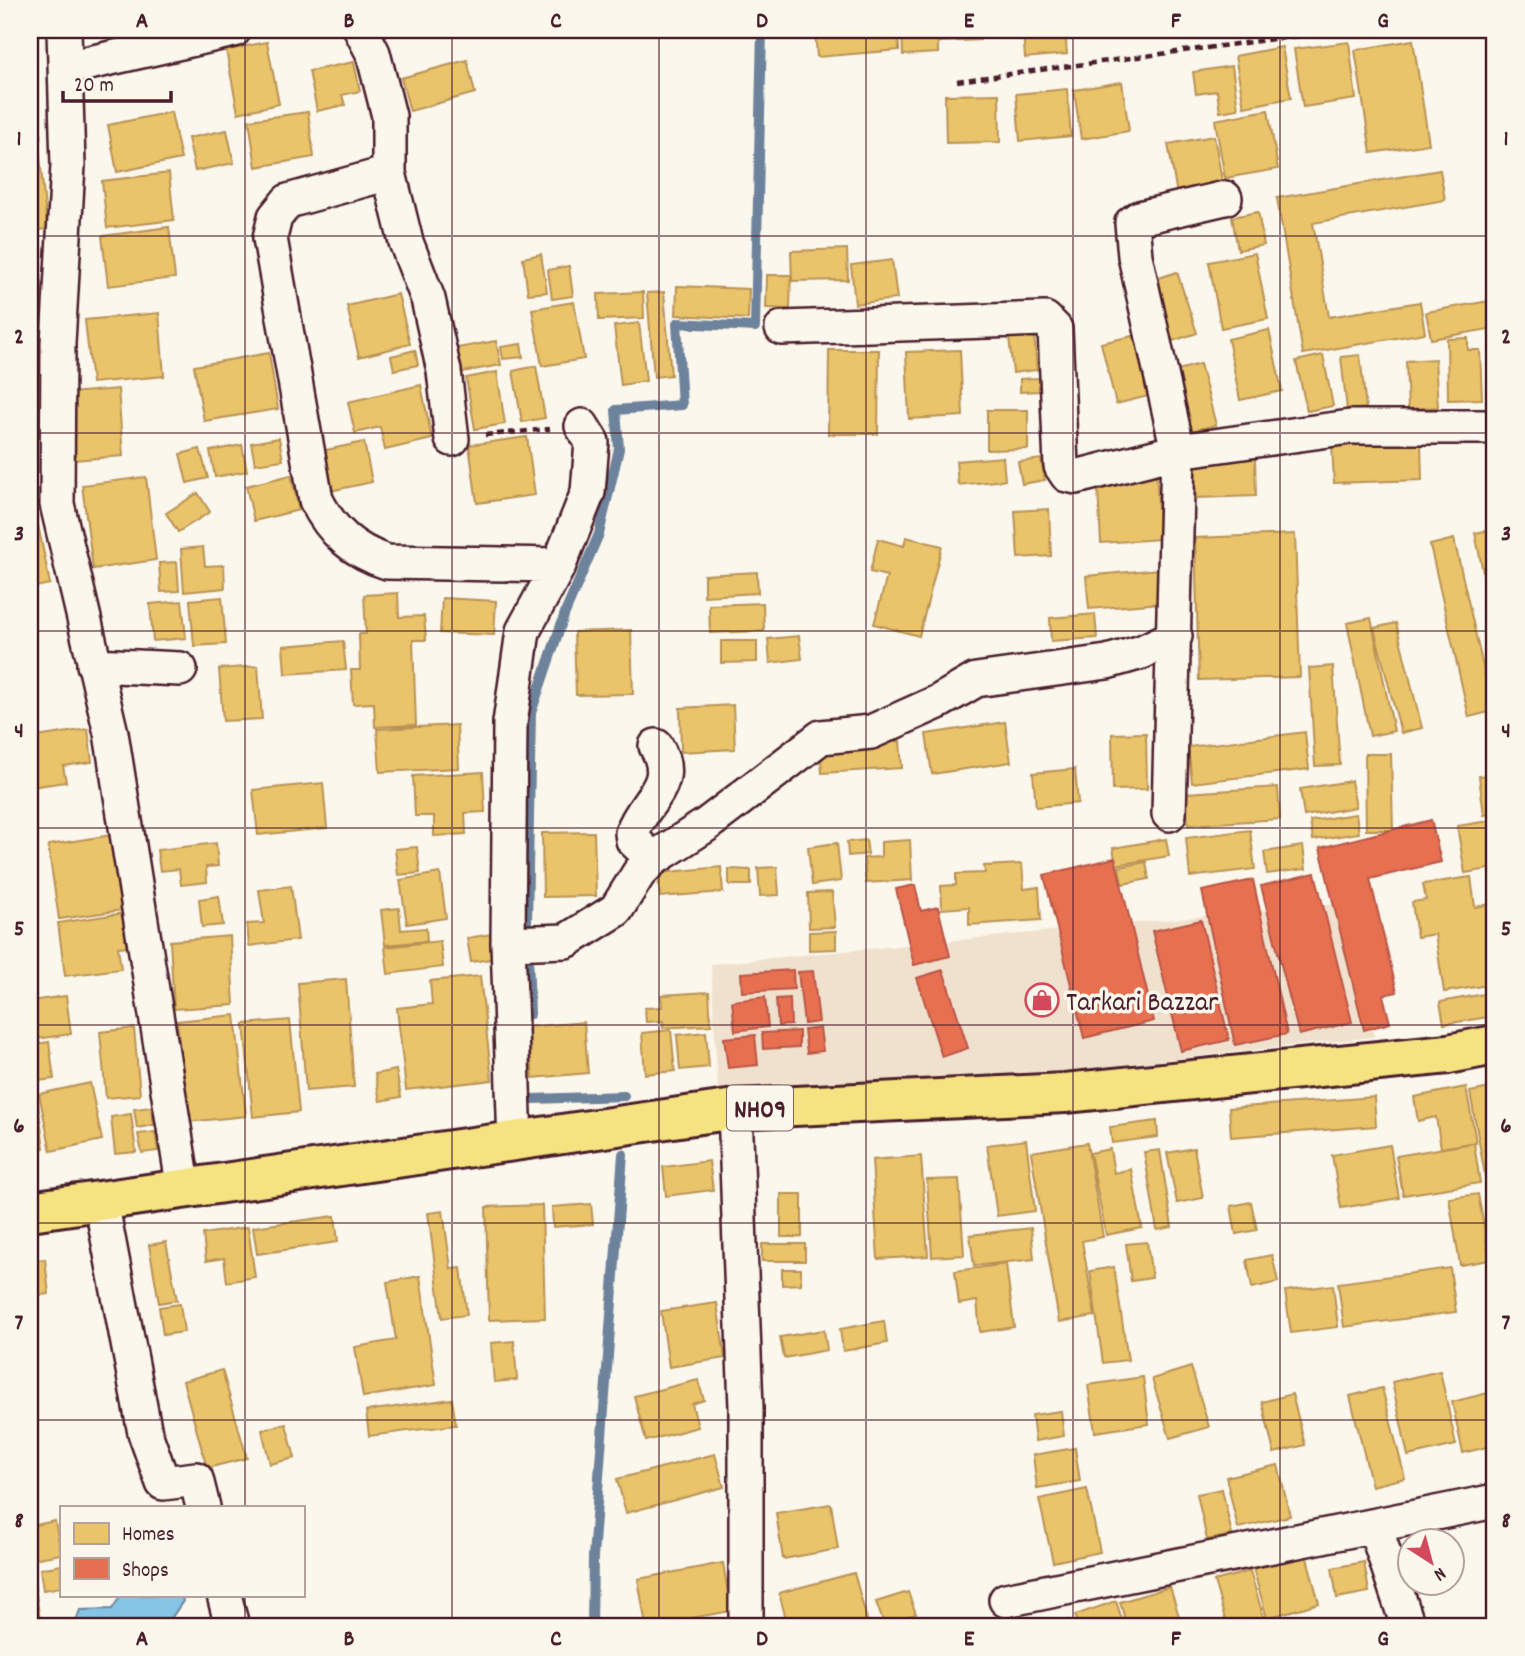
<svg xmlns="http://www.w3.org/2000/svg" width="1525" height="1656" viewBox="0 0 1525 1656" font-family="Dekko,sans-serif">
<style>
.built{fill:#f0e1ce}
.water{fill:#85c4e5;stroke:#6d829b;stroke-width:2}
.homes{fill:#e9c46a;stroke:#b99257;stroke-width:2}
.shops{fill:#e76f51;stroke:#b85746;stroke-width:2}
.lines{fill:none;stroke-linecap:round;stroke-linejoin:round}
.stream{stroke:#6d829b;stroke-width:10}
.street-casing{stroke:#4a1f2b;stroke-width:38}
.primary-casing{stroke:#4a1f2b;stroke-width:44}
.path{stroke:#4a1f2b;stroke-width:4.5;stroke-dasharray:7 5;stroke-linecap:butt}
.street{stroke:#fbf7ec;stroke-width:33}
.primary{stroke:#f5e382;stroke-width:38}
.grid{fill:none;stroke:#4a1f2b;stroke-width:2;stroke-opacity:0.55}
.labels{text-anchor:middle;stroke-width:7;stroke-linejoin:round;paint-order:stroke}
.shield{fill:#fbf7ec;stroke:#7f6065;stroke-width:2}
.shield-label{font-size:26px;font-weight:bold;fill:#4a1f2b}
.poi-label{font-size:28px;fill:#4a1f2b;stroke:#fbf7ec;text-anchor:start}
.neatline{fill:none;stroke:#4a1f2b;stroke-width:2.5}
.grid-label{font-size:23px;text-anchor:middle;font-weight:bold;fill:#4a1f2b}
</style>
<rect width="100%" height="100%" fill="#fbf7ec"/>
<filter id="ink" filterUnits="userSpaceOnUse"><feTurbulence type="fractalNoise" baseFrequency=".0143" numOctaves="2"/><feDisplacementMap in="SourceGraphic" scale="14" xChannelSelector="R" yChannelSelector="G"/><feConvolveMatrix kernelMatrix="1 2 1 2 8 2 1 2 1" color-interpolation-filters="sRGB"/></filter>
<g filter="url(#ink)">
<path class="built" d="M1359,901L1374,1037L1029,1075L718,1092L711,964Z"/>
<path class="water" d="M121,1595H181L183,1601L170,1620L136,1623L134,1626H74L80,1610L112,1609Z"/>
<path class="homes" d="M815,30H898L899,50L817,57Z
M902,30H979L980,40L938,42V53L903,55Z
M1023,30H1065L1067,54L1025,58Z
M1413,40L1429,144L1371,153L1355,50Z
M267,42L279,104L238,113L226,50Z
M1349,42L1356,99L1303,107L1294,49Z
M1282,47L1291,98L1244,107L1235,56Z
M467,60L475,93L410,111L401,78Z
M354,62L360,91L342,95L345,105L317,111L309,71Z
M1232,66L1238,109L1220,112L1217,91L1196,94L1193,72Z
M30,82H35L41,138L30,139Z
M1122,82L1129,131L1081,139L1074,90Z
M1067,89L1071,136L1020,141L1016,94Z
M999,94L1000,142L946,143L945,95Z
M1268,110L1278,169L1225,178L1215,120Z
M171,112L181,159L117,172L108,125Z
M308,112L314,157L256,167L249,120Z
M227,130L234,163L195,171L188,138Z
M1214,136L1223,186L1177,194L1168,144Z
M39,147L47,229L30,231V148Z
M1440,170L1445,200L1313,223L1329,317L1420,302L1425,333L1303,354L1277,198Z
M169,173L174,220L107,228L102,181Z
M1258,212L1264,245L1238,250L1232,217Z
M169,227L175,278L108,286L102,236Z
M847,249L848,280L792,281L791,251Z
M1255,253L1268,319L1221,328L1209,262Z
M541,254L547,292L528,294L523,258Z
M892,260L897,299L855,304L851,265Z
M569,266L573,296L552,299L548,270Z
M1177,272L1197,333L1163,344L1143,283Z
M767,275H791L790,309L766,308Z
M677,286L749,289L748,319L676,315Z
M643,292L644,318L599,320L598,294Z
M664,292L671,375L654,377L647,293Z
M398,294L410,344L359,357L347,306Z
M1495,300V328L1431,339L1426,312Z
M574,302L584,359L542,366L532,309Z
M159,313L164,376L92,383L85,320Z
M639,323L646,381L621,385L614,326Z
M1269,330L1282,391L1240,400L1228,339Z
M1034,335L1037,370L1013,373L1009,337Z
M1137,335L1152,395L1116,404L1101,343Z
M1468,338V350H1480L1482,399L1448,400L1447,339Z
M496,341L501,365L457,373L452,349Z
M521,344L523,357L503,359L501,347Z
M415,350L418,365L394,370L391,356Z
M829,350H879L878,434H828Z
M960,350L963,416L909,419L906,352Z
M269,353L278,409L204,421L194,366Z
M1323,355L1333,406L1307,411L1296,361Z
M1360,355L1366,408L1347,410L1341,357Z
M1435,359L1438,407L1408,409L1406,361Z
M1200,364L1216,425L1183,433L1167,373Z
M536,366L545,418L522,422L513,371Z
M497,372L505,424L475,429L466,378Z
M1039,378L1040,391L1020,392V379Z
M421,385L432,439L385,450L380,427L355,433L348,402Z
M118,389L123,456L74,460L69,393Z
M987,410H1028V449L987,450Z
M527,437L535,495L477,503L469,445Z
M279,438L283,460L255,464L251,443Z
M1421,441L1422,480L1334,483L1332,444Z
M364,442L372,482L330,491L321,451Z
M242,445L247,471L215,477L210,451Z
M200,449L208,478L187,483L180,454Z
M1003,457L1005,480L958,485L956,461Z
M1255,458L1256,496L1196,498L1195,461Z
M1041,459L1045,480L1022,484L1018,462Z
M1156,468L1160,539L1101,543L1097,472Z
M291,475L299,510L254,521L246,486Z
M146,477L156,560L93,569L82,485Z
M198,493L210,512L178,532L166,513Z
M30,495H32L50,584L30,588Z
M1049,509L1051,556L1018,558L1015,511Z
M1495,529V631L1475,533Z
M1295,534L1300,677L1199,680L1195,538Z
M906,537L942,546L919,636L874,624L887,576L870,572L878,539L904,546Z
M1454,539L1493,711L1469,717L1430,545Z
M203,547L205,566L224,565L225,588L184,592L181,549Z
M177,562L179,591L161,592L159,563Z
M1159,569L1161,603L1089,609L1086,576Z
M757,572L758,593L704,596V575Z
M398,593L399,617L424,616L426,640H413L416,725L375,727L374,703L353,704L351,670H360L359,634H366L364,595Z
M222,597L226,644L194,646L190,600Z
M442,598L496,601L494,635L440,633Z
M182,601L186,638L153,641L150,604Z
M763,603L764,631L710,633L709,605Z
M1095,614L1097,638L1051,641L1050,618Z
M1371,618L1394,731L1370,736L1347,623Z
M1396,623L1422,728L1401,733L1374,628Z
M631,630L633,694L576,695L574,632Z
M799,636L802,659L770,663L768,639Z
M343,641L346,670L285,674L283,646Z
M721,641H757V662L721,663Z
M258,666L262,719L223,721L219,669Z
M1333,666L1340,765L1315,766L1309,668Z
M733,705L735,749L681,752L680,708Z
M1005,722L1011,762L932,774L926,734Z
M457,725L459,768L380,772L377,729Z
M88,729L92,762L63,766L66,782L30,787V738Z
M1305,732L1309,769L1192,783L1188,747Z
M1146,733L1147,789L1113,790L1112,734Z
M900,741L902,768L822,773L820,745Z
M1365,754H1391L1393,830H1366Z
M1075,769L1078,803L1036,807L1033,773Z
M483,772L485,812L465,813L466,834L434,836V816H415L413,776Z
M1495,774V813L1484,815L1479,776Z
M1351,781L1356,807L1304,816L1300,789Z
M323,783L327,828L258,835L253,790Z
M1278,787L1280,819L1188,825L1186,793Z
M1356,814L1359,833L1313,840L1310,821Z
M1495,820V868L1465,873L1457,826Z
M1250,830L1255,869L1190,877L1186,838Z
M594,832L596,896L543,897L542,833Z
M112,835L123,910L59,919L48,845Z
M1166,839L1169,856L1116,865L1113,848Z
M866,840L868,854L848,856L847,842Z
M910,840L912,880L866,883L864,858L881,857V842Z
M216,843L218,866L206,867L207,882L181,885L179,869L160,871L157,850Z
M837,843L841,881L812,885L808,847Z
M1303,846L1306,869L1267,874L1264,852Z
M417,847L420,873L398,875L395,849Z
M1146,862L1149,879L1122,884L1119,867Z
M1022,864L1024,889L1039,887L1041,920L969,925V907L942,909L941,886L956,885V874L985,873L984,866Z
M721,867L723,892L660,897L658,873Z
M777,867L779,895L760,896L758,868Z
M729,869L751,870V885H729Z
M440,873L446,918L407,924L400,880Z
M1471,877L1475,907L1491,904L1495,929V984L1444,992L1435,934L1417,937L1412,902L1426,900L1423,884Z
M291,886L298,940L249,946L247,924L264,923L259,890Z
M832,892L835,927L809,928L808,893Z
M219,896L223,925L202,927L199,899Z
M399,908L401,930L426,928L427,941L385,945L381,910Z
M125,913L129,946L118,947L121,969L65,976L58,923Z
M836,931V949L809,950V932Z
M493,934L497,958L471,962L467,938Z
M230,936L234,1005L174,1009L170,941Z
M440,941L443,967L388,974L385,947Z
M480,976L492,1080L406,1090L397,1008L432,1004L430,981Z
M346,979L354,1087L306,1091L298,983Z
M709,992L711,1025L663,1028V1021L646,1022L645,1008L662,1007L661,995Z
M1495,992V1016L1444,1024L1440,1002Z
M66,996L71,1034L30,1040V1001Z
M235,1015L246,1116L188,1122L177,1021Z
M290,1020L299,1112L253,1117L244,1024Z
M584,1022L588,1073L533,1078L528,1027Z
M134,1028L140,1095L106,1098L100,1032Z
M671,1030L675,1071L645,1074L642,1033Z
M706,1032L709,1067L680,1070L677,1035Z
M49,1042L54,1079L30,1082V1045Z
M396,1070L401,1097L380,1101L375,1074Z
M90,1083L102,1140L51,1151L39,1094Z
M1466,1087L1476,1142L1441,1148L1436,1117L1418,1121L1414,1097Z
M1495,1087V1231L1470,1092Z
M30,1090H36L44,1148L30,1150Z
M1374,1097L1376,1126L1231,1137L1229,1108Z
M151,1107L154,1125L137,1128L134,1109Z
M131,1114L136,1152L115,1154L111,1117Z
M1157,1121L1158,1137L1112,1143L1110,1127Z
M155,1132L158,1151L142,1153L138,1134Z
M1026,1140L1035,1211L997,1216L987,1145Z
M1087,1143L1103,1237L1082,1241L1095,1316L1059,1322L1031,1152Z
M1474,1143L1480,1183L1403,1195L1396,1156Z
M1390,1145L1399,1198L1341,1208L1332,1155Z
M1194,1148L1203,1198L1177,1203L1167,1153Z
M1110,1149L1114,1173L1131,1169L1142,1228L1106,1235L1090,1153Z
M1160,1150L1172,1227L1157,1230L1144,1152Z
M921,1156L928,1256L878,1259L872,1160Z
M709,1161L713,1190L666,1196L663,1167Z
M959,1179L964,1255L932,1257L927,1180Z
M781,1194H802V1237H781Z
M1478,1194L1490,1260L1460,1265L1449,1198Z
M1251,1202L1257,1230L1236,1234L1231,1206Z
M591,1204L593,1224L553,1227L552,1207Z
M542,1205L545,1318L489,1320L486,1207Z
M443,1211L451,1269L461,1268L467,1315L442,1318L428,1213Z
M335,1216L338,1242L257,1254L253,1227Z
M248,1227L255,1277L227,1282L224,1258L206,1261L203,1234Z
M1031,1228L1034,1259L974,1266L970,1235Z
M166,1242L177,1300L159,1303L149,1245Z
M1147,1242L1152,1278L1131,1281L1126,1244Z
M762,1244H805V1261H762Z
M1272,1255L1278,1282L1252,1288L1247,1260Z
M45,1259L49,1294L30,1296V1261Z
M1006,1264L1014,1327L980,1332L977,1301L959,1304L955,1271Z
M1114,1267L1128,1360L1103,1363L1090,1271Z
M1450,1268L1456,1312L1344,1327L1338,1283Z
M782,1269H801V1284L782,1285Z
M420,1276L436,1385L363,1397L355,1347L396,1340L387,1282Z
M1333,1285L1338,1327L1291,1333L1285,1291Z
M717,1303L725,1358L669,1367L661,1311Z
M180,1304L184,1332L163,1335L159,1307Z
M884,1321L887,1343L843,1351L840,1329Z
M824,1330L827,1350L784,1358L780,1337Z
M514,1341L517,1380L494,1382L491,1343Z
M1191,1367L1209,1427L1170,1438L1152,1379Z
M222,1370L247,1458L207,1468L183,1381Z
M1440,1371L1456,1445L1408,1456L1392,1382Z
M1143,1377L1149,1424L1095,1432L1088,1385Z
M698,1380L704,1400L692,1404L698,1427L646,1441L634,1396Z
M1382,1388L1405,1478L1372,1486L1350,1396Z
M1492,1392L1495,1445L1463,1453L1452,1402Z
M1292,1394L1305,1445L1274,1453L1262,1402Z
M452,1399L456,1425L369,1436L366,1411Z
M1061,1411L1064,1436L1035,1441L1032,1415Z
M286,1424L295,1458L270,1464L262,1430Z
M1075,1448L1080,1481L1037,1488L1033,1455Z
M715,1454L724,1487L626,1513L617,1479Z
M1278,1465L1290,1516L1238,1528L1226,1477Z
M1087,1489L1100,1552L1053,1562L1039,1499Z
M1222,1489L1232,1535L1207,1540L1197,1494Z
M831,1504L838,1549L783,1559L776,1513Z
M55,1521L61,1554L32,1559L30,1526Z
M1306,1554L1319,1603L1267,1618L1253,1568Z
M1364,1562L1369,1592L1337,1598L1332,1568Z
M723,1563L731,1611L646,1626L638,1579Z
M61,1565V1587L43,1590L40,1569Z
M1250,1571L1266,1626H1227L1214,1581Z
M854,1573L868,1623L857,1626H788L779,1593Z
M34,1582L41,1626H30V1583Z
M1170,1587L1182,1626H1127L1120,1602Z
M908,1592L916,1614L884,1624L876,1602Z
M1116,1601L1124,1626H1079L1075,1615Z
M1069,1620L1071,1626H1047Z"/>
<path class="shops" d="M1431,820L1441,862L1370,879L1397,992L1383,995L1390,1023L1364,1030L1320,848Z
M1115,858L1154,1021L1084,1038L1044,875Z
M1315,873L1352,1022L1299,1035L1261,886Z
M1253,880L1287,1034L1235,1045L1202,891Z
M915,885L921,911L938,907L950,956L914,965L896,889Z
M1201,920L1229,1040L1181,1051L1152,931Z
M793,970L794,989L742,992L741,973Z
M943,970L968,1048L942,1057L917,978Z
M813,971L819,1022L804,1024L798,972Z
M765,997L768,1027L735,1031L732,1001Z
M790,998L791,1025L778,1026L776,999Z
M820,1028L823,1051L807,1053L804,1030Z
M799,1031V1047L763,1049L762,1033Z
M755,1035L758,1065L728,1068L724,1038Z"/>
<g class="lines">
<path class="stream" d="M530,1014L527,922L531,713L565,613L599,534L619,449L616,410L682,405L677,323L755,327L762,30
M532,1099L624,1096
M592,1626L593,1557L623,1154"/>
<defs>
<path id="street" d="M64,30L68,165L58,343L57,504L111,733L184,1190
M361,30L373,53L389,116V173L406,242L428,299L444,371L452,439
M67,68L234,30
M389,173L288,201L275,217L270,238L316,500C332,532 353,551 387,562L559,565
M782,328L1045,319L1055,329L1061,466L1067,475L1076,477L1178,451L1350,427H1495
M94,665L180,669
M1169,814L1178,451L1135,256L1132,223L1139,218L1225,198
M653,859L633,840L632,833C644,798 679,786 656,746
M508,943L566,941L616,910L639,873L653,859L706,825L821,737L871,732L938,702L976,680L1107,662L1142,652L1175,636
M735,1109L746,1408V1626
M515,1143L508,943L510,723L523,631L559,565L588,492L592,442L582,426
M101,1201L145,1433L163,1483L196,1479L203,1507
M1375,1527L1408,1626
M224,1595L232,1626
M1006,1600L1495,1501"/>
<path id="primary" d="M30,1211L735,1109L1065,1093L1448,1054L1495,1045"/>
</defs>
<use href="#street" class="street-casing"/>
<use href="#primary" class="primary-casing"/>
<path class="path" d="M957,81L1342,30
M485,435L550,429"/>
<use href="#street" class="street"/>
<use href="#primary" class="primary"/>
</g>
</g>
<path class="grid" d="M245,30V1507M452,30V1626M659,30V1626M866,30V1626M1073,30V1626M1280,30V1626M30,236H1495M30,433H1495M30,631H1495M30,828H1495M30,1025H1495M30,1223H1495M30,1420H1495M245,1595V1626"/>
<defs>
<symbol id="shop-ring" viewBox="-11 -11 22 22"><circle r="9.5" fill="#fbf7ec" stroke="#d1495b" stroke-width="1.5"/><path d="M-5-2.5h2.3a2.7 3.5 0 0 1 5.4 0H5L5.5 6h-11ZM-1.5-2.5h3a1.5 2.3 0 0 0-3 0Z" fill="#d1495b"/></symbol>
</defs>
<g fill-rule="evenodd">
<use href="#shop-ring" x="1023" y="981" width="38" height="38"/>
</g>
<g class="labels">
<rect class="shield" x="727" y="1085.5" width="66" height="45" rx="5"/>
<g class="shield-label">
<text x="760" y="1117">NH09</text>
</g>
<g class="poi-label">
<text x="1066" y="1010">Tarkari Bazzar</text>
</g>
</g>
<rect width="1525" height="1656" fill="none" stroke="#fbf7ec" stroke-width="77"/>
<rect x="60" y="1506" width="245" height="91" fill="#fbf7ec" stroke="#b4a19f" stroke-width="2"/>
<rect x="74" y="1523" width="35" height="21" fill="#e9c46a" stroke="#b4a19f" stroke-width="2"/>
<text x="122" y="1540" font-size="21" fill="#4a1f2b">Homes</text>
<rect x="74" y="1558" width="35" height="21" fill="#e76f51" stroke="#b4a19f" stroke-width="2"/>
<text x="122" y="1576" font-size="21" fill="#4a1f2b">Shops</text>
<g transform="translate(1431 1562) rotate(144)"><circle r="33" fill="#fbf7ec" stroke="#b4a19f" stroke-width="2"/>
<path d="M0-5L12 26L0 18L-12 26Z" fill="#d1495b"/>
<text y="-10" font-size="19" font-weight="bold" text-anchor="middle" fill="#4a1f2b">N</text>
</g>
<path d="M63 91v10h108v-10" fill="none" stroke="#4a1f2b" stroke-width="3.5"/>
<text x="74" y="91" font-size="21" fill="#4a1f2b" stroke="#fbf7ec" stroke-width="5" paint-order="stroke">20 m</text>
<rect x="38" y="38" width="1448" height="1580" class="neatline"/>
<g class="grid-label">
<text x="142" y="27">A</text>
<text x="349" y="27">B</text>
<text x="556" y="27">C</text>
<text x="762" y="27">D</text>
<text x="969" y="27">E</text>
<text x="1176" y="27">F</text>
<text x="1383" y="27">G</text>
<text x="19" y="145">1</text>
<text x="1506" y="145">1</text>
<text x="19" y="343">2</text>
<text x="1506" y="343">2</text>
<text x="19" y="540">3</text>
<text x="1506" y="540">3</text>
<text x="19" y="737">4</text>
<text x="1506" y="737">4</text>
<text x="19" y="935">5</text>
<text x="1506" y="935">5</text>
<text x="19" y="1132">6</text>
<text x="1506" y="1132">6</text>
<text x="19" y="1329">7</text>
<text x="1506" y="1329">7</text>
<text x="19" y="1527">8</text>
<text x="1506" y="1527">8</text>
<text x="142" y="1645">A</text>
<text x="349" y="1645">B</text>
<text x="556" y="1645">C</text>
<text x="762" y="1645">D</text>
<text x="969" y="1645">E</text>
<text x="1176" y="1645">F</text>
<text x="1383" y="1645">G</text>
</g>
</svg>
